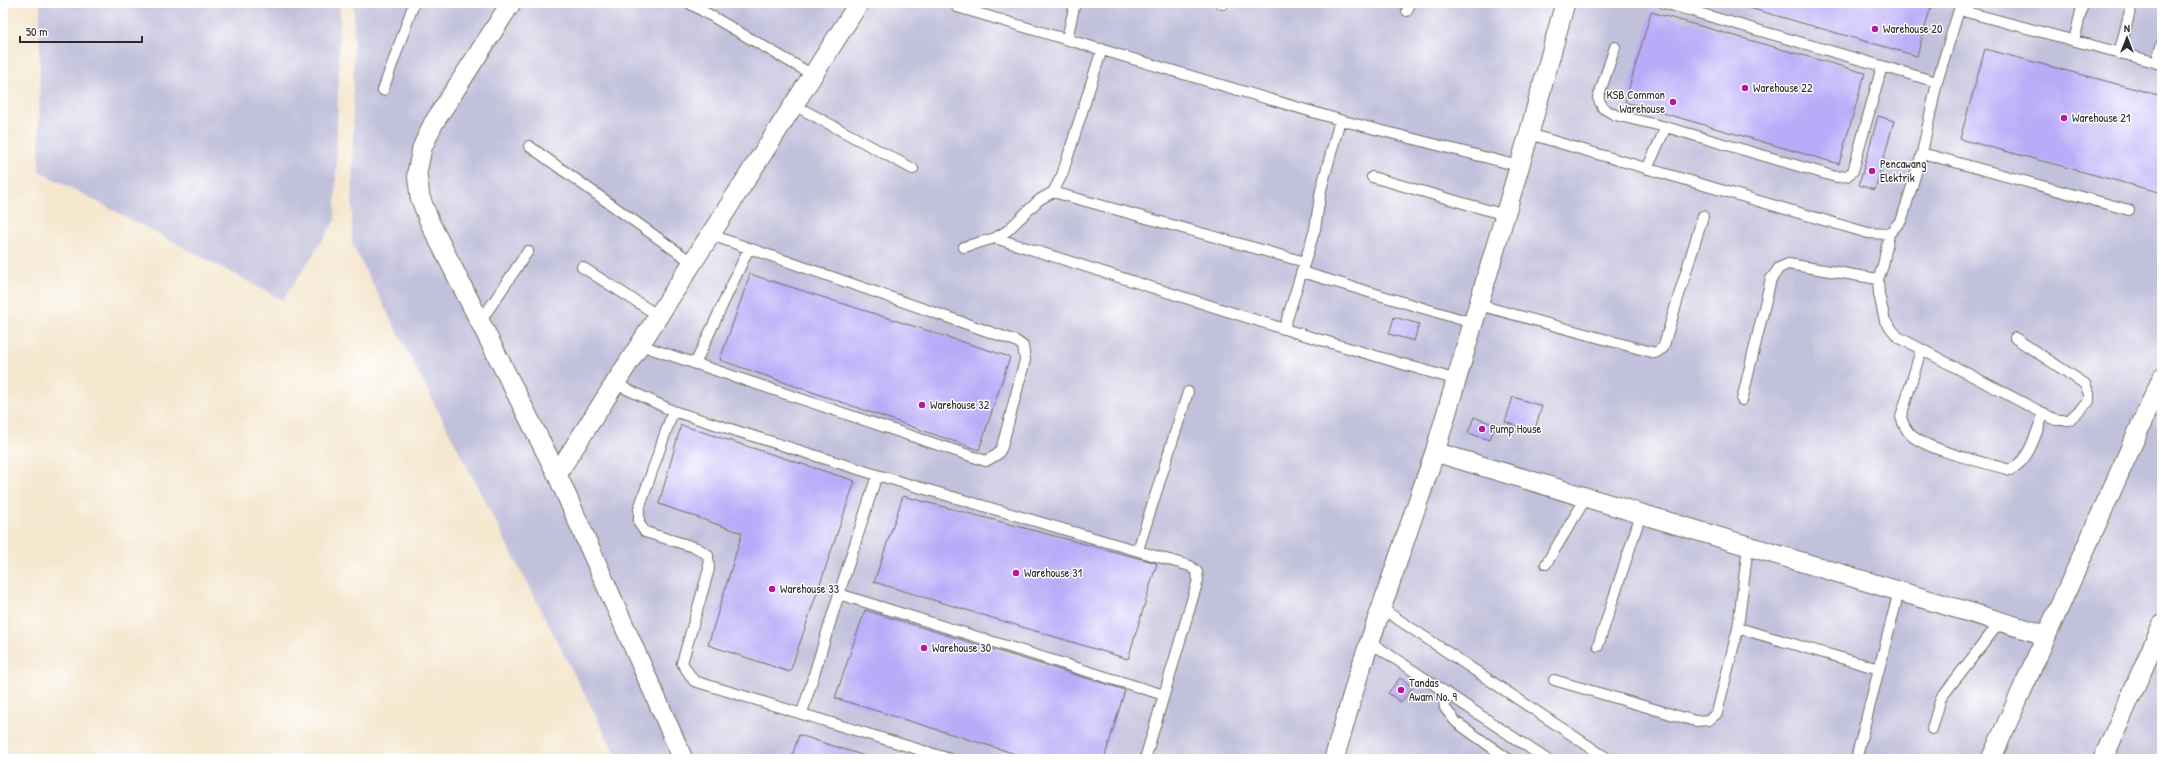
<svg xmlns="http://www.w3.org/2000/svg" width="2165" height="762" viewBox="0 0 2165 762" font-family="'Patrick Hand',sans-serif">
<style>
.industrial{fill:#c2c1dc}
.building{fill:#baabf8}
.lines{fill:none;stroke-linecap:round;stroke-linejoin:round}
.service-casing{stroke:#726c64;stroke-width:12}
.minor-casing{stroke:#726c64;stroke-width:21}
.service{stroke:#fff;stroke-width:10}
.minor{stroke:#fff;stroke-width:19}
.poi-dot{fill:#b5179e;stroke:#fff;stroke-width:1.5}
.labels{text-anchor:middle;stroke-width:3;stroke-linejoin:round;paint-order:stroke}
.poi-label{font-size:12px;fill:#2b2b2b;stroke:#fff;text-anchor:start}
</style>
<rect width="100%" height="100%" fill="#fff"/>
<filter id="ink" filterUnits="userSpaceOnUse"><feTurbulence type="fractalNoise" baseFrequency=".025" numOctaves="2"/><feDisplacementMap in="SourceGraphic" scale="8" xChannelSelector="R" yChannelSelector="G"/><feConvolveMatrix kernelMatrix="1 2 1 2 8 2 1 2 1" color-interpolation-filters="sRGB"/></filter>
<filter id="wash" filterUnits="userSpaceOnUse"><feTurbulence type="fractalNoise" baseFrequency=".012" numOctaves="4" result="noise"/><feDisplacementMap in="SourceGraphic" scale="16" xChannelSelector="R" yChannelSelector="G"/><feGaussianBlur stdDeviation="0.9" result="paint"/><feColorMatrix in="noise" values="0 0 0 0 0 0 0 0 0 0 0 0 0 0 0 0 0 1.4 0 .05"/><feComposite in="paint" operator="in"/></filter>
<g filter="url(#wash)">
<rect width="100%" height="100%" fill="#f5e6ce"/>
<path class="industrial" d="M40,3H340L335,221L283,300L39,171Z
M354,3H2162V759H618L352,244Z"/>
<g id="blocks">
<path class="building" d="M1746,3H1932L1917,56L1746,7Z
M1651,12L1865,73L1839,164L1625,102Z
M1985,49L2162,96V193L1960,139Z
M1878,116L1894,121L1875,190L1859,185Z
M750,274L1010,357L979,450L720,360Z
M1394,317L1419,324L1414,341L1389,334Z
M1513,397L1542,406L1534,432L1505,422Z
M1474,417L1495,425L1490,440L1468,433Z
M681,425L855,481L790,672L708,645L742,533L659,504Z
M903,496L1157,563L1128,659L874,582Z
M865,610L1125,690L1104,759H1032L835,698Z
M1400,678L1413,687L1401,702L1388,693Z
M799,735L865,756V759H791Z"/>
</g>
</g>
<g filter="url(#ink)">
<use href="#blocks" fill-opacity="0" stroke="#726c64" stroke-width="1"/>
<g class="lines">
<defs>
<path id="service" d="M689,3L813,75
M1220,3L1223,4
M1664,3L1937,82
M957,7L1340,120L1519,166
M1959,10L2162,64
M1407,11L1410,3
M1067,39L1075,3
M2074,41L2083,3
M1615,47L1598,98L1603,108L1615,115L1666,127
M2119,54L2132,3
M2156,63L2162,43
M383,90L414,3
M794,105L913,169
M1529,134L1868,233L1889,234L1902,219L1922,153L1937,82L1961,3
M529,146L693,263
M1922,153L2129,210
M1647,169L1666,127L1836,177L1847,176L1853,171L1882,66
M1372,177L1505,215
M1053,192L1305,262
M1889,234L1883,266L1878,279L1879,294L1885,321L1898,337L2056,420H2069L2089,401V394L2085,384L2015,338
M995,238L1284,329L1457,380
M964,247L995,238L1007,231L1039,200L1053,192L1062,175L1102,49
M582,267L659,316
M1302,272L1473,323
M1479,305L1655,353L1663,348L1703,216
M480,322L528,251
M1284,329L1315,229L1321,190L1340,120
M640,345L986,461L998,454L1002,447L1025,360L1023,346L1016,341L711,235
M1921,350L1901,417C1903,424 1906,430 1911,435C1927,450 1987,463 2010,470C2031,459 2035,434 2044,413
M695,364L749,248
M616,384L673,411L877,475L839,594L1164,695L1145,759
M1742,400L1771,279L1779,268L1788,264L1878,279
M673,411L639,509V523L645,532L697,548L708,555L709,569L682,663L694,681L950,759
M877,475L1190,566L1197,572L1198,580L1164,695
M1138,550L1188,392
M1546,564L1586,498
M1381,608L1608,759
M1738,628L1879,669
M1370,642L1546,759
M1598,646L1641,514
M1554,680L1695,721L1709,720L1717,713L1738,628L1748,546
M1443,691L1445,708L1456,722L1508,759
M802,713L839,594
M1932,729L1941,698L2000,622
M1857,755L1899,591"/>
<path id="minor" d="M511,3L433,124L422,148L417,173L420,197L430,223L557,474L683,759
M1435,452L2045,635
M557,474L859,3
M1334,759L1358,676L1435,452L1529,134L1565,3
M1991,759L2162,378
M2103,759L2162,625"/>
</defs>
<use href="#service" class="service-casing"/>
<use href="#minor" class="minor-casing"/>
<use href="#service" class="service"/>
<use href="#minor" class="minor"/>
</g>
</g>
<g class="poi-dot">
<circle cx="1875" cy="29" r="4"/>
<circle cx="1745" cy="88" r="4"/>
<circle cx="1673" cy="102" r="4"/>
<circle cx="2064" cy="118" r="4"/>
<circle cx="1872" cy="171" r="4"/>
<circle cx="922" cy="405" r="4"/>
<circle cx="1482" cy="429" r="4"/>
<circle cx="1016" cy="573" r="4"/>
<circle cx="772" cy="589" r="4"/>
<circle cx="924" cy="648" r="4"/>
<circle cx="1401" cy="690" r="4"/>
</g>
<g class="labels">
<g class="poi-label">
<text x="1883" y="33">Warehouse 20</text>
<text x="1753" y="92">Warehouse 22</text>
<text x="1665" y="99" text-anchor="end">KSB Common<tspan x="1665" dy="14">Warehouse</tspan></text>
<text x="2072" y="122">Warehouse 21</text>
<text x="1880" y="168">Pencawang<tspan x="1880" dy="14">Elektrik</tspan></text>
<text x="930" y="409">Warehouse 32</text>
<text x="1490" y="433">Pump House</text>
<text x="1024" y="577">Warehouse 31</text>
<text x="780" y="593">Warehouse 33</text>
<text x="932" y="652">Warehouse 30</text>
<text x="1409" y="687">Tandas<tspan x="1409" dy="14">Awam No. 9</tspan></text>
</g>
</g>
<rect width="2165" height="762" fill="none" stroke="#fff" stroke-width="16"/>
<g transform="translate(2127 38)" stroke="#ffffff" stroke-width="3" paint-order="stroke">
<path d="M0-3L7 15L0 10L-7 15Z" fill="#2b2b2b"/>
<text y="-6" font-size="11" font-weight="bold" text-anchor="middle" fill="#2b2b2b">N</text>
</g>
<path d="M20 36v6h122v-6" fill="none" stroke="#2b2b2b" stroke-width="2"/>
<text x="26" y="36" font-size="12" fill="#2b2b2b" stroke="#ffffff" stroke-width="3" paint-order="stroke">50 m</text>
</svg>
